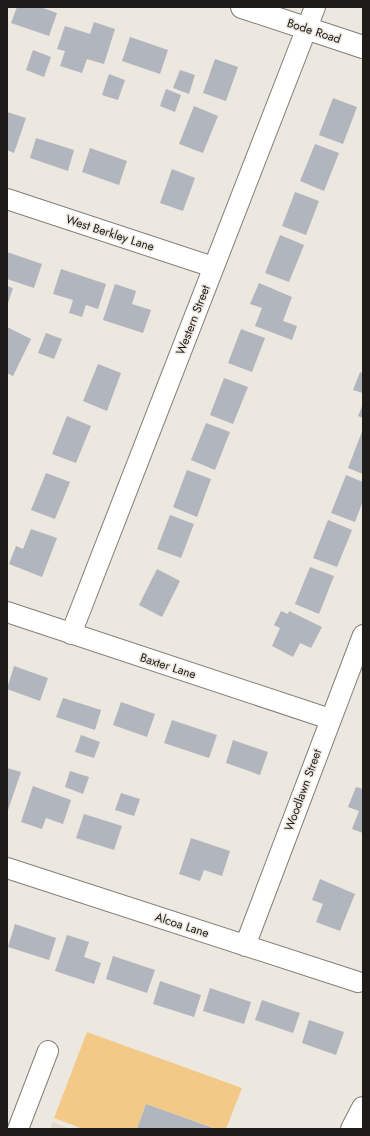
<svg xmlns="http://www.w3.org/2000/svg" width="370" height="1136" viewBox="0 0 370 1136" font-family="Jost,sans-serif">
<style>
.built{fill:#e3dacc}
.green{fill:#f2c987}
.building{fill:#b1b5bd}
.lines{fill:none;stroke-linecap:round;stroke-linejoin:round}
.minor-casing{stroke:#827e77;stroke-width:22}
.tertiary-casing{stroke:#827e77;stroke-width:24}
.minor{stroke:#fff;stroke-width:20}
.tertiary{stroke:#fff;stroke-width:22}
.labels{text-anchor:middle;stroke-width:3;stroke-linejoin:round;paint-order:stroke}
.street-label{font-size:12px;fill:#1e1c19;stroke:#ece7df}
</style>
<rect width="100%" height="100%" fill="#ece7df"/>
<path class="built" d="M53,1122L70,1129H50Z"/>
<path class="green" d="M87,1032L242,1088L226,1129H217L146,1104L137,1129H83L54,1118Z"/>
<path class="building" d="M17,7H40L57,13L49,36L11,23Z
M94,22L115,29L104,64L87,59L82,73L60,66L65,51L57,49L65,26L90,34Z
M130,37L168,50L160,74L122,61Z
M33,50L51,57L44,77L26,70Z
M215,59L238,67L226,101L203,93Z
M180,70L195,75L189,94L173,88Z
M109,74L125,80L118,100L102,95Z
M166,89L181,95L175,112L160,106Z
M333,98L357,107L343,144L319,135Z
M194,106L218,116L203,153L179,144Z
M7,112L26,118L14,153L7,150Z
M36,138L74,150L68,171L30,158Z
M315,144L339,153L324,191L300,181Z
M90,148L127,161L119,185L82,172Z
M172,169L195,178L183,211L160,203Z
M295,192L319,201L306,235L282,226Z
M280,235L304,245L289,282L265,273Z
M7,252L42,264L34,288L7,279Z
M61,269L106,284L98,309L86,305L82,317L69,313L73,300L53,294Z
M259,283L292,297L283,321L297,326L292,340L255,326L262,308L250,304Z
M115,284L136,291L132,304L151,310L143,333L103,320Z
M7,286L13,288L7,306Z
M7,327L31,339L13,376L7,373Z
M241,329L265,338L252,372L228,363Z
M46,333L62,339L54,359L38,353Z
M98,364L121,373L107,411L83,401Z
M360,372L363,373V393L353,390Z
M224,378L248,387L233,424L210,415Z
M363,404V418L358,416Z
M67,416L91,426L76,463L52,454Z
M206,423L230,432L215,470L191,460Z
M363,429V474L348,468Z
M187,470L211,479L197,517L173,507Z
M46,473L70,482L55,519L31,510Z
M346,475L363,482V501L355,522L331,513Z
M170,515L194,524L181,558L157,549Z
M328,520L352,530L337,567L313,558Z
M31,529L57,538L42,577L9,564L16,546L23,549Z
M310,567L334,576L319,614L295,604Z
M157,569L180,581L162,617L139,605Z
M281,611L288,614L289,611L322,627L311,648L300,643L293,657L272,646L280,628L274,625Z
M14,666L48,678L40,701L7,689Z
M63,698L101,710L95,730L56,717Z
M121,702L155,714L147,737L113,725Z
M172,720L217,735L209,758L164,743Z
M81,735L100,742L94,758L75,752Z
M233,740L268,752L260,775L226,763Z
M7,768L21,772L7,813Z
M70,771L89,777L83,794L65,787Z
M33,786L71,800L63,824L46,818L42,829L21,822Z
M356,787L363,789V833L352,829L359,811L348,807Z
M121,793L140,799L134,816L115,810Z
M84,814L122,826L114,850L76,838Z
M191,838L230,851L222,876L204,870L200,881L179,874Z
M320,879L355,894L340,931L316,922L323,904L312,900Z
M15,924L56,938L49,960L8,947Z
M67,935L89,942L84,957L101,963L94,984L55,971Z
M113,956L155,970L147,993L106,979Z
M160,981L201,995L194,1017L153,1004Z
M210,988L251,1002L244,1024L203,1011Z
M262,1000L300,1013L293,1033L255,1020Z
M309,1020L344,1032L336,1055L302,1043Z
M146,1104L216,1129H137Z"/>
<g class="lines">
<defs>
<path id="minor" d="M7,199L213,267
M7,612L330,719
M71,634L315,7
M7,868L358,982
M245,946L363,635
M18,1129L48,1051"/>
<path id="tertiary" d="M242,7L363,47
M352,1129L363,1108"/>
</defs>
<use href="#minor" class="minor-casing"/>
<use href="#tertiary" class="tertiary-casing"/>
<use href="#minor" class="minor"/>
<use href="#tertiary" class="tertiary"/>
</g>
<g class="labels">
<g class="street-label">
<text transform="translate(314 31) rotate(18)" y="4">Bode Road</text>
<text transform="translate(110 233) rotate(18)" y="4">West Berkley Lane</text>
<text transform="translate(193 320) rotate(-69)" y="4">Western Street</text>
<text transform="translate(168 666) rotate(18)" y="4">Baxter Lane</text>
<text transform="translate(303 790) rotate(-70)" y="4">Woodlawn Street</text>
<text transform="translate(182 925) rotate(18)" y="4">Alcoa Lane</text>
</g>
</g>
<rect width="370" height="1136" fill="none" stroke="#1e1c19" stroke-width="16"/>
</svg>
